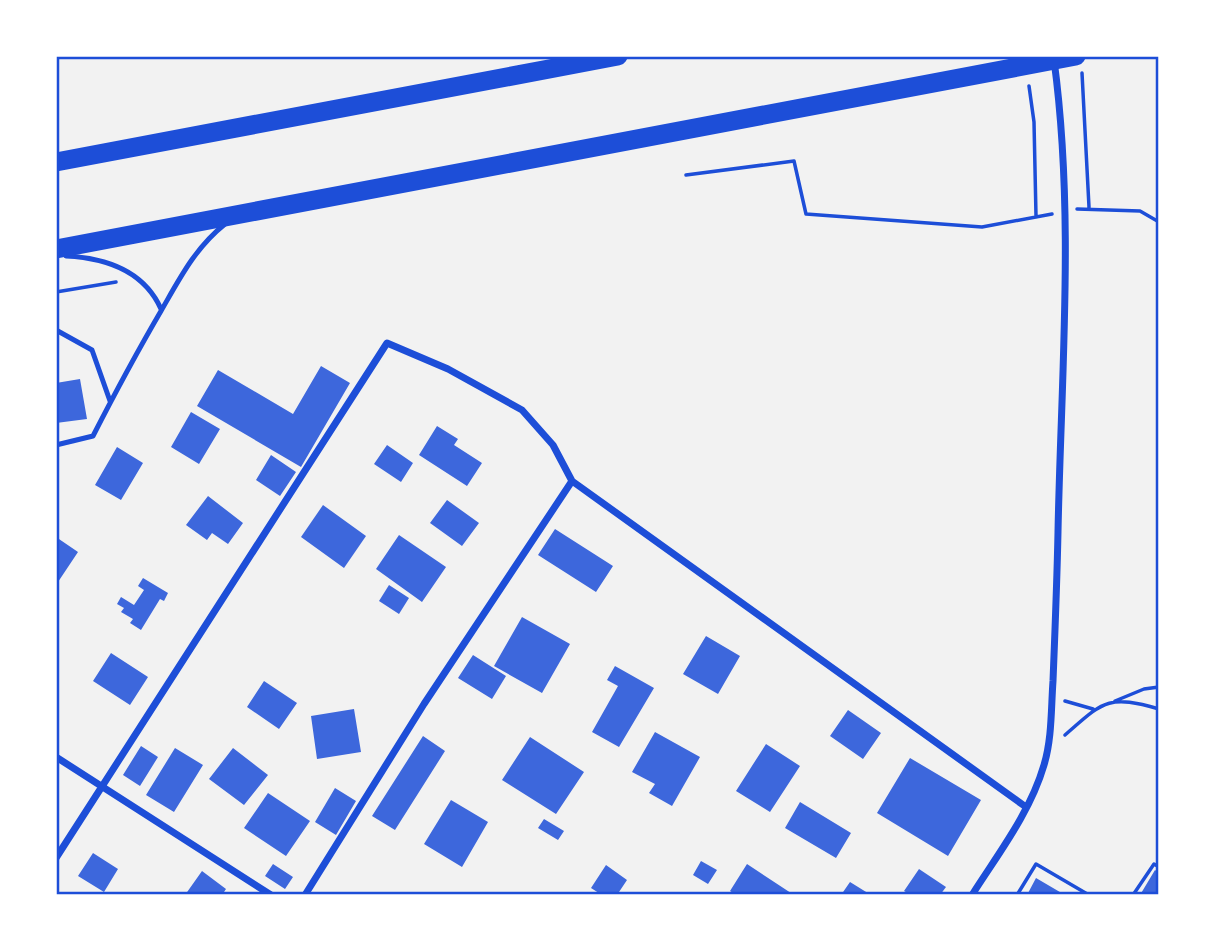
<svg xmlns="http://www.w3.org/2000/svg" width="1215" height="951" viewBox="0 0 1215 951" font-family="Arial,sans-serif">
<style>
.building{fill:#3d67dc}
.lines{fill:none;stroke-linecap:round;stroke-linejoin:round}
.path{stroke:#1d4ed8;stroke-width:3.5}
.service{stroke:#1d4ed8;stroke-width:5}
.minor{stroke:#1d4ed8;stroke-width:7}
.trunk{stroke:#1d4ed8;stroke-width:19}
.neatline{fill:none;stroke:#1d4ed8;stroke-width:2.5}
</style>
<rect width="100%" height="100%" fill="#f2f2f2"/>
<path class="building" d="M321,366L350,383L301,467L197,406L218,370L293,414Z
M80,379L87,419L56,423V383Z
M191,412L220,429L199,464L171,447Z
M437,426L458,439L454,445L482,463L467,486L419,455Z
M387,445L413,463L401,482L374,464Z
M117,447L143,463L121,500L95,485Z
M271,455L296,472L280,496L256,480Z
M208,496L243,523L228,544L212,533L207,540L186,525Z
M447,500L479,523L462,546L430,523Z
M323,505L366,536L344,568L301,537Z
M555,529L613,566L596,592L538,555Z
M399,535L446,567L422,602L376,569Z
M56,537L78,552L56,585Z
M143,578L168,593L164,601L160,599L141,630L130,623L133,619L121,612L124,608L117,604L121,597L134,605L144,590L138,586Z
M389,585L409,598L399,614L379,601Z
M522,617L570,644L542,693L494,666Z
M706,636L740,656L718,694L683,674Z
M111,653L148,677L130,705L93,681Z
M473,655L506,676L492,699L458,678Z
M615,666L654,688L619,747L592,732L618,686L607,680Z
M264,681L297,703L279,729L247,707Z
M354,709L361,752L317,759L311,716Z
M848,710L881,733L863,759L830,736Z
M655,732L700,757L672,806L649,793L655,784L632,772Z
M423,736L445,751L395,830L372,816Z
M530,737L584,772L556,814L502,780Z
M766,744L800,766L770,812L736,791Z
M141,746L158,757L140,786L123,775Z
M175,748L203,765L174,812L146,795Z
M233,748L268,775L244,805L209,779Z
M910,758L981,800L948,856L877,813Z
M335,788L356,801L336,835L315,822Z
M268,793L310,821L286,856L244,828Z
M451,800L488,822L462,867L424,844Z
M800,802L851,833L836,858L785,828Z
M544,819L564,831L558,840L538,828Z
M93,853L118,869L104,892L78,876Z
M701,861L717,870L708,884L693,875Z
M273,864L293,877L285,889L265,876Z
M747,864L794,895H736L730,891Z
M606,865L627,880L617,895H602L591,888Z
M919,869L946,887L940,895H911L904,891Z
M1155,870L1159,873V895H1140Z
M202,871L226,889L222,895H185Z
M1036,878L1065,895H1027Z
M850,882L871,895H841Z"/>
<g class="lines">
<path class="path" d="M1082,73L1089,207
M1029,86L1034,122L1036,216
M686,175L794,161L806,214L982,227L1052,214
M1077,209L1140,211L1159,222
M56,292L116,282
M1065,701L1093,709
M1115,701L1144,689L1159,687
M1065,735C1103,702 1107,694 1159,709
M1017,895L1036,864L1089,895
M1133,895L1154,864L1159,867"/>
<path class="service" d="M66,256C106,258 144,271 161,309
M56,330L92,350L110,401
M56,445L93,436C115,393 137,352 161,311C180,278 195,248 225,224"/>
<path class="minor" d="M56,757L271,895
M56,858L387,343L448,369L522,410L553,445L572,481L1026,807
M305,895L424,704L572,481
M972,895C998,854 1030,813 1044,765C1052,739 1051,709 1053,681C1055,631 1057,582 1058,532C1061,376 1075,216 1054,60"/>
<path class="trunk" d="M56,162L618,56
M56,249L1076,56"/>
</g>
<rect width="1215" height="951" fill="none" stroke="#ffffff" stroke-width="116"/>
<rect x="58" y="58" width="1099" height="835" class="neatline"/>
</svg>
